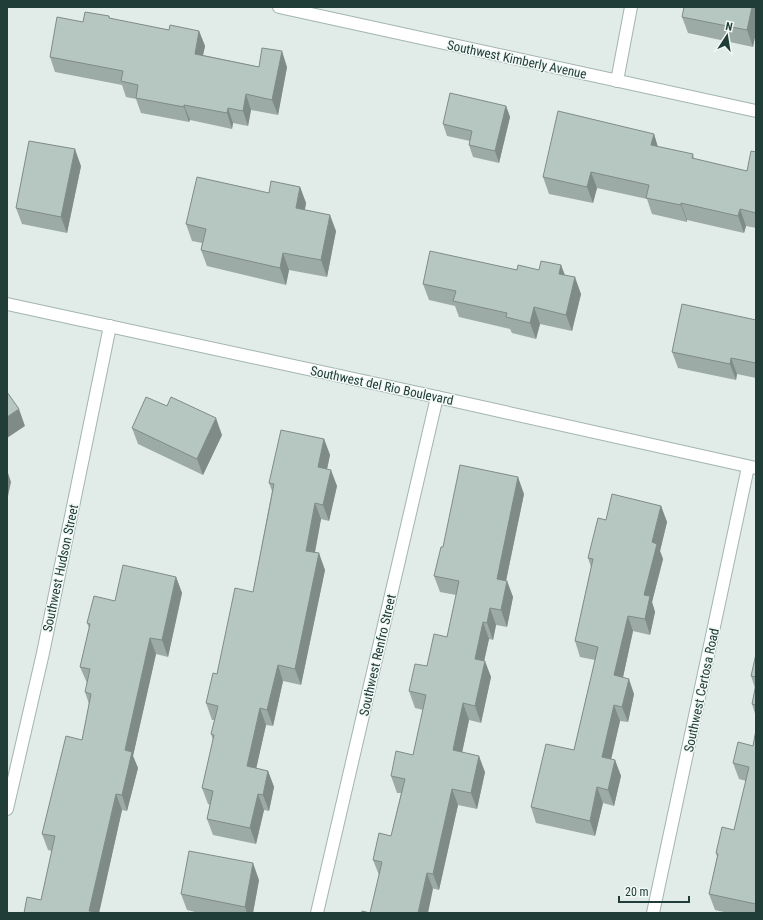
<svg xmlns="http://www.w3.org/2000/svg" width="763" height="920" viewBox="0 0 763 920" font-family="'Roboto Condensed',sans-serif">
<style>
.lines{fill:none;stroke-linecap:round;stroke-linejoin:round}
.minor-casing{stroke:#a3b4b0;stroke-width:14}
.tertiary-casing{stroke:#a3b4b0;stroke-width:14}
.minor{stroke:#fff;stroke-width:12}
.tertiary{stroke:#fff;stroke-width:12}
.wall{fill:#9daba6}
.shaded-wall{fill:#7f8b87}
.building{fill:#b6c7c1;stroke:#7f8b87}
.labels{text-anchor:middle;stroke-width:3;stroke-linejoin:round;paint-order:stroke}
.street-label{font-size:13px;fill:#203d38;stroke:#f1f8f5}
</style>
<rect width="100%" height="100%" fill="#e1ece8"/>
<g class="lines">
<defs>
<path id="minor" d="M279,7L756,111
M617,81L631,7
M7,809L43,653L110,326
M317,913L437,397
M653,913L748,467"/>
<path id="tertiary" d="M7,304L437,397L756,468"/>
</defs>
<use href="#minor" class="minor-casing"/>
<use href="#tertiary" class="tertiary-casing"/>
<use href="#minor" class="minor"/>
<use href="#tertiary" class="tertiary"/>
</g>
<path class="wall" d="M756,7L753,47L688,33L682,17Z
M109,16L110,19L169,30L199,31L205,46L203,55L259,67H287L278,115L251,110L248,126L233,123L232,129L190,120L189,122L141,113L136,99L126,97L122,85L55,72L50,57Z
M506,106L510,117L499,163L473,157L469,145L470,141L447,136L443,124Z
M654,134L658,147L693,154L694,159L747,171L756,152V228L746,226L744,233L687,220V222L652,214L647,199L597,188L593,203L549,194L543,177Z
M81,166L67,233L22,224L16,208Z
M300,187L306,203L305,210L336,231L327,277L289,270L286,285L207,266L201,250L202,243L192,241L186,224L269,193Z
M561,265L565,275L581,294L572,331L540,324L536,339L512,333L510,329L459,317L455,306L429,300L423,284L517,270H539Z
M756,320V378L737,374L736,380L678,368L672,352Z
M132,428L222,435L203,475L138,444Z
M324,439L330,455L327,469L337,486L329,521L321,519L315,553L325,570L301,685L283,681L273,726L266,725L256,768L268,771L274,787L269,811L264,810L256,844L213,835L207,819L210,805L208,804L202,788L213,740L211,734L215,720H212L206,703L217,674L253,592L272,491L269,483Z
M524,494L506,581H507L513,597L507,627L496,625L493,640L489,639L484,661L491,677L481,723L469,720L462,752L485,772L477,809L458,805L439,890L379,875L373,860L391,836L401,793H397L391,776L413,755L423,710L415,708L409,691L447,637L456,595L440,592L434,576L443,547Z
M661,506L667,522L660,551L663,559L652,602L655,612L650,635L633,631L623,677L634,694L628,722L620,721L611,759L615,760L621,776L614,806L603,803L595,836L536,823L531,807L574,750L595,660L580,657L575,641L591,567L588,558L606,520Z
M176,577L182,593L168,657L156,654L133,756L138,768L127,811L122,810L99,913L41,900L52,851L48,850L42,834L82,740L89,704L85,692L87,683L80,667L89,628L87,623L115,601Z
M756,654V717L752,704L755,688L751,676Z
M756,730V913H728L715,910L709,894L717,857L716,853L734,830L746,781L739,779L733,763L753,746Z
M259,880L253,913H199L187,910L181,894Z"/>
<path class="shaded-wall" d="M752,7H756V33L753,47L747,30Z
M199,31L205,46L200,69L195,54Z
M282,51L287,67L278,115L272,100Z
M246,94L251,110L248,126L243,111Z
M184,105L190,120L189,122L184,107Z
M506,106L510,117L499,163L495,151Z
M228,108L233,123L232,129L227,113Z
M654,134L659,151L651,145Z
M75,149L81,166L67,233L61,217Z
M591,172L597,188L593,203L587,187Z
M300,187L306,203L302,224L296,208Z
M681,203L687,220V222L681,205Z
M740,209L746,226L744,233L738,216Z
M330,215L336,231L327,277L321,260Z
M283,253L289,270L286,285L280,268Z
M561,265L567,282L559,274Z
M575,277L581,294L572,331L566,315Z
M534,307L540,324L536,339L530,323Z
M731,358L737,374L736,380L730,364Z
M19,409L25,426L7,438V417Z
M216,418L222,435L203,475L197,459Z
M324,439L330,455L324,483L318,467Z
M7,470L11,482L7,501Z
M331,470L337,486L329,521L323,505Z
M518,477L524,494L503,595L497,579Z
M315,503L321,519L312,567L306,551Z
M661,506L667,522L660,551L663,559L652,602L655,612L650,635L645,619L644,595L652,542Z
M319,553L325,570L301,685L295,669Z
M176,577L182,593L168,657L162,640Z
M507,581L513,597L507,627L501,610Z
M490,608L496,625L493,640L487,623Z
M628,616L633,631L620,691L614,675Z
M483,622L489,639L481,675L475,659Z
M150,638L156,654L133,756L138,768L127,811L122,795L125,750Z
M485,661L491,677L481,723L475,706Z
M278,665L283,681L273,726L267,710Z
M629,679L634,694L628,722L622,707Z
M463,703L469,720L459,767L453,750Z
M614,705L620,721L608,773L602,757Z
M260,708L266,725L253,783L247,766Z
M479,756L485,772L477,809L471,793Z
M615,760L621,776L614,806L608,790Z
M268,771L274,787L269,811L263,795Z
M597,787L603,803L595,836L590,821Z
M452,789L458,805L439,890L433,874Z
M116,794L122,810L99,913L89,911Z
M258,794L264,810L256,844L250,828Z
M253,863L259,880L253,913H247L245,907Z
M427,873L433,889L428,913H418Z"/>
<path class="building" d="M684,7H752L747,30L682,17Z
M85,12L109,16V18L169,30L170,25L199,31L195,54L259,67L262,48L282,51L272,100L246,94L243,111L228,108L227,113L184,105V107L136,98L138,85L121,81L123,71L50,57L57,17L83,22Z
M450,93L506,106L495,151L469,145L472,131L443,124Z
M558,111L654,134L651,145L693,154L692,158L747,171L751,151L756,152V213L740,209L738,216L681,203V205L646,198L649,185L591,172L587,187L543,177Z
M29,141L75,149L61,217L16,208Z
M197,177L269,193L271,181L300,187L296,208L330,215L321,260L283,253L280,268L201,250L206,229L186,224Z
M430,251L517,270L518,265L539,270L541,261L561,265L559,274L575,277L566,315L534,307L530,323L506,317L507,313L453,301L456,291L423,284Z
M682,304L756,320V363L731,358L730,364L672,352Z
M7,392L19,409L7,417Z
M146,397L167,406L171,397L216,418L197,459L132,428Z
M281,430L324,439L318,467L331,470L323,505L315,503L306,551L319,553L295,669L278,665L267,710L260,708L247,766L268,771L263,795L258,794L250,828L207,819L213,791L202,788L214,735L211,734L218,706L206,703L213,673L217,674L235,588L253,592L274,484L269,483Z
M460,465L518,477L497,579L507,581L501,610L490,608L487,623L483,622L475,659L485,661L475,706L463,703L453,750L479,756L471,793L452,789L433,874L427,873L418,913H370L382,862L373,860L379,833L391,836L405,779L391,776L396,751L413,755L426,695L409,691L415,664L427,666L434,634L447,637L459,581L434,576L441,547H443Z
M612,494L661,506L652,542L657,544L644,595L650,596L645,619L628,616L614,675L629,679L622,707L614,705L602,757L615,760L608,790L597,787L590,821L531,807L546,744L574,750L598,647L575,641L593,559L588,558L598,518L606,520Z
M123,565L176,577L162,640L150,638L125,750L132,752L122,795L116,794L89,911L100,913H24L27,897L41,900L55,836L42,834L66,736L82,740L91,694L85,692L90,669L80,667L90,624L87,623L94,596L115,601Z
M756,654V677L751,676Z
M756,684V705L752,704Z
M756,730V904L709,894L718,854L716,853L722,827L734,830L749,767L733,763L738,742L753,746Z
M189,851L253,863L245,907L181,894Z
M362,911L370,913H362Z"/>
<g class="labels">
<g class="street-label">
<text transform="translate(517 59) rotate(12)" y="5">Southwest Kimberly Avenue</text>
<text transform="translate(382 385) rotate(12)" y="5">Southwest del Rio Boulevard</text>
<text transform="translate(60 568) rotate(-78)" y="5">Southwest Hudson Street</text>
<text transform="translate(377 655) rotate(-77)" y="5">Southwest Renfro Street</text>
<text transform="translate(701 690) rotate(-78)" y="5">Southwest Certosa Road</text>
</g>
</g>
<rect width="763" height="920" fill="none" stroke="#203d38" stroke-width="16"/>
<g transform="translate(727 36) rotate(12)" stroke="#f1f8f5" stroke-width="3" paint-order="stroke">
<path d="M0-3L7 15L0 10L-7 15Z" fill="#203d38"/>
<text y="-6" font-size="11" font-weight="bold" text-anchor="middle" fill="#203d38">N</text>
</g>
<path d="M619 896v6h70v-6" fill="none" stroke="#203d38" stroke-width="2"/>
<text x="625" y="896" font-size="12" fill="#203d38" stroke="#f1f8f5" stroke-width="3" paint-order="stroke">20 m</text>
</svg>
